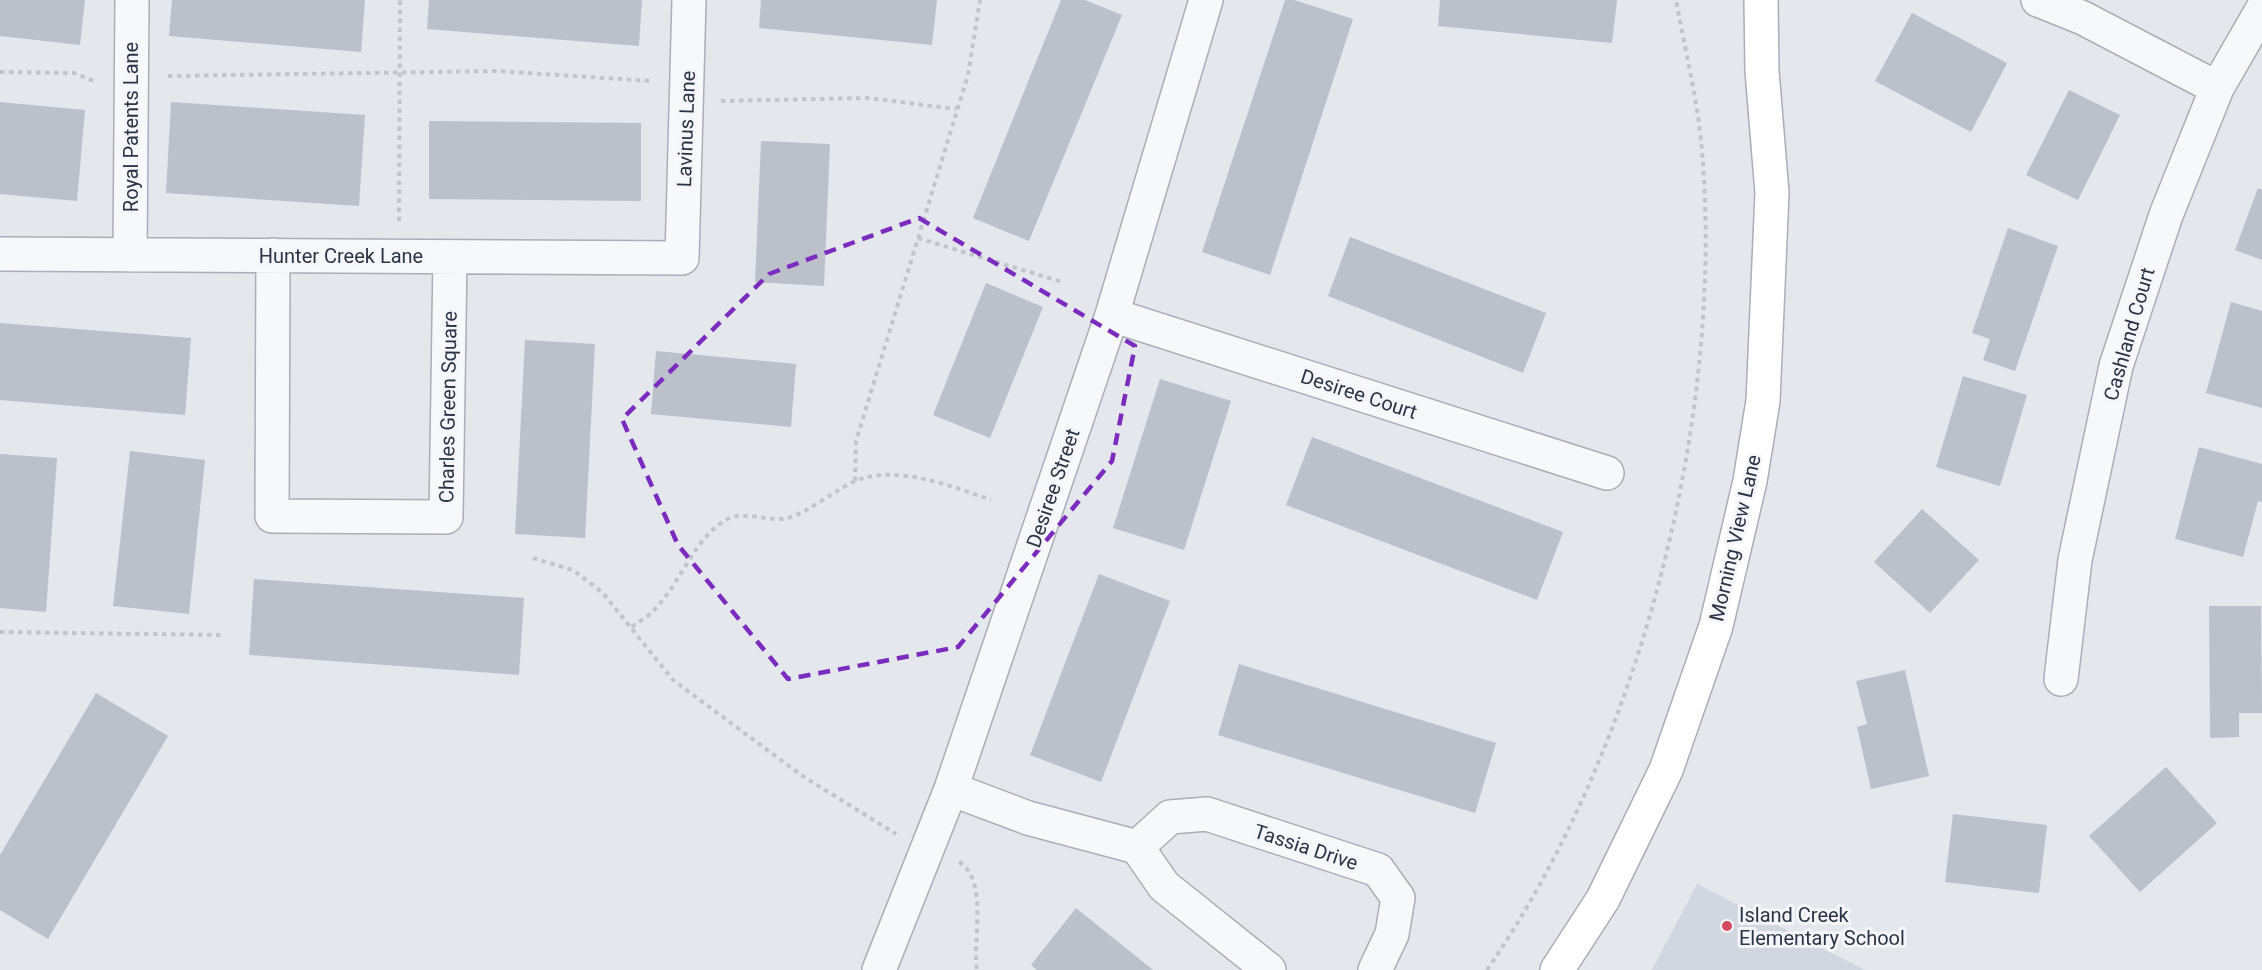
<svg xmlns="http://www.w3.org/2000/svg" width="2262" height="970" viewBox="0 0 2262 970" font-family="Roboto,sans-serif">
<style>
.built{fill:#d2d6de}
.building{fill:#bbc0ca}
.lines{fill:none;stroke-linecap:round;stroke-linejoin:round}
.street-casing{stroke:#a9aeb7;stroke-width:36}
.secondary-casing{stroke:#a9aeb7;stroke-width:36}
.path{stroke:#c2c5cb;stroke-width:4;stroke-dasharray:4.5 4.5;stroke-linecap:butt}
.street{stroke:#f7f8fa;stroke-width:33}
.secondary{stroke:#fff;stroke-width:33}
.marked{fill:none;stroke:#7b2cbf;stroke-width:4.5;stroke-dasharray:12 8;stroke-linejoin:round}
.poi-dot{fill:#d1495b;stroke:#f4f6f9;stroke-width:2}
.labels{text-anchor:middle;stroke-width:6;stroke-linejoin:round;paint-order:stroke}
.street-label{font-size:20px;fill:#2b3445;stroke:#f4f6f9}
.poi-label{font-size:20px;fill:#2b3445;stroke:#f4f6f9;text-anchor:start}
</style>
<rect width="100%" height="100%" fill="#e4e7ec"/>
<path class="built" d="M1697,884L1865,970H1652Z"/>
<path class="building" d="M0,0H85L80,45L0,36Z
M172,0H365L361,52L169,36Z
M429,0H642L639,46L427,29Z
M761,0H937L932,45L759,28Z
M1061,0H1085L1122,15L1029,241L973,218Z
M1285,0H1294L1353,19L1270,275L1202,252Z
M1440,0H1617L1612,43L1438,26Z
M1912,13L2007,63L1971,132L1875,81Z
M2069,90L2120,115L2078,200L2026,175Z
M0,102L85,110L77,201L0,194Z
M171,102L365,115L359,206L166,193Z
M429,121L641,123V201L429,199Z
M761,141L830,144L824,286L755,282Z
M2258,188L2262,190V260L2235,250Z
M2008,228L2058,246L2015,371L1983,360L1990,339L1972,333Z
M1350,237L1546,313L1523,373L1328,296Z
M986,283L1043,307L990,438L933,415Z
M2231,302L2262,311V408L2206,393Z
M0,323L191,338L185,415L0,400Z
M525,340L595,344L585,538L515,534Z
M656,351L796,364L791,427L651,414Z
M1963,376L2027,395L2000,486L1936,467Z
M1160,379L1231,401L1184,550L1113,528Z
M1312,437L1563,532L1537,600L1286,505Z
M2199,447L2262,464V502L2258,501L2243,557L2175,539Z
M130,451L205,460L189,614L113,606Z
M0,454L57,458L46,612L0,608Z
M1922,509L1979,560L1930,613L1874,562Z
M1099,574L1170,601L1101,782L1030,755Z
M254,579L524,598L519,675L249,655Z
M2209,606H2261L2262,713H2239V737L2210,738Z
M1239,664L1496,743L1475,813L1218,735Z
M1905,670L1929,776L1871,789L1857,727L1867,724L1856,681Z
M96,693L168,736L48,939L0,910V855Z
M2166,767L2217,823L2140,892L2089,836Z
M1953,814L2047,825L2039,893L1945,882Z
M1076,908L1153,970H1037L1031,965Z"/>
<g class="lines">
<defs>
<path id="street" d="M2038,0L2083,18L2217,88
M0,254L682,258L689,0
M130,255L132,0
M273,255L272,516L446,517L450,257
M1112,315L1607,473
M2061,679L2075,560L2116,366L2166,215L2217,88L2262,10
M951,789L1028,818L1137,847L1170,817L1207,814L1378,870L1398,898L1392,934L1375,970
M1137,847L1164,886L1269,970
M879,970L951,789L1112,315L1206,0"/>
<path id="secondary" d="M1557,970L1603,899L1666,770L1716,626L1750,481L1763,401L1772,193L1762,71L1761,0"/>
</defs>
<use href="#street" class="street-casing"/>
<use href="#secondary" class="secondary-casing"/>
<path class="path" d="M0,72L74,73L96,82
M168,76L496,71L652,81
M721,101L868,98L956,109
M399,221L400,0
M918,238L1062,282
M855,481L856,441L968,75L980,0
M533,558L573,570L603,593L673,680L801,775L896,834
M632,627C639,621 648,617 654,610C680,584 691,545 721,523C741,507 766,523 788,518C807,513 834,491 853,482C894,463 951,486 991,500
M0,632L223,635
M959,862C989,880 972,941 977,970
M1487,970C1639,750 1725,418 1702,151C1698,101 1685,50 1676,0"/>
<use href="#street" class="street"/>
<use href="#secondary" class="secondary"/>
</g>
<path class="marked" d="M919,218L1135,346L1112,461L958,647L788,679L678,545L622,419L769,274Z"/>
<circle class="poi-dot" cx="1727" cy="926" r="6"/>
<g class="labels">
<g class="street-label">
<text transform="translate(131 127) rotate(-90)" y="7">Royal Patents Lane</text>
<text transform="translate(686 129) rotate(-88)" y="7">Lavinus Lane</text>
<text x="341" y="263">Hunter Creek Lane</text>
<text transform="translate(2129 334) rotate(-74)" y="7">Cashland Court</text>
<text transform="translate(1359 394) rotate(18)" y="7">Desiree Court</text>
<text transform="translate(448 407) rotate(-89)" y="7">Charles Green Square</text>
<text transform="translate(1053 488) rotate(-71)" y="7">Desiree Street</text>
<text transform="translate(1735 538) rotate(-77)" y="7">Morning View Lane</text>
<text transform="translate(1306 847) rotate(18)" y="7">Tassia Drive</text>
</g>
<g class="poi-label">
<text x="1739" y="922">Island Creek<tspan x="1739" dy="23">Elementary School</tspan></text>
</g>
</g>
</svg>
